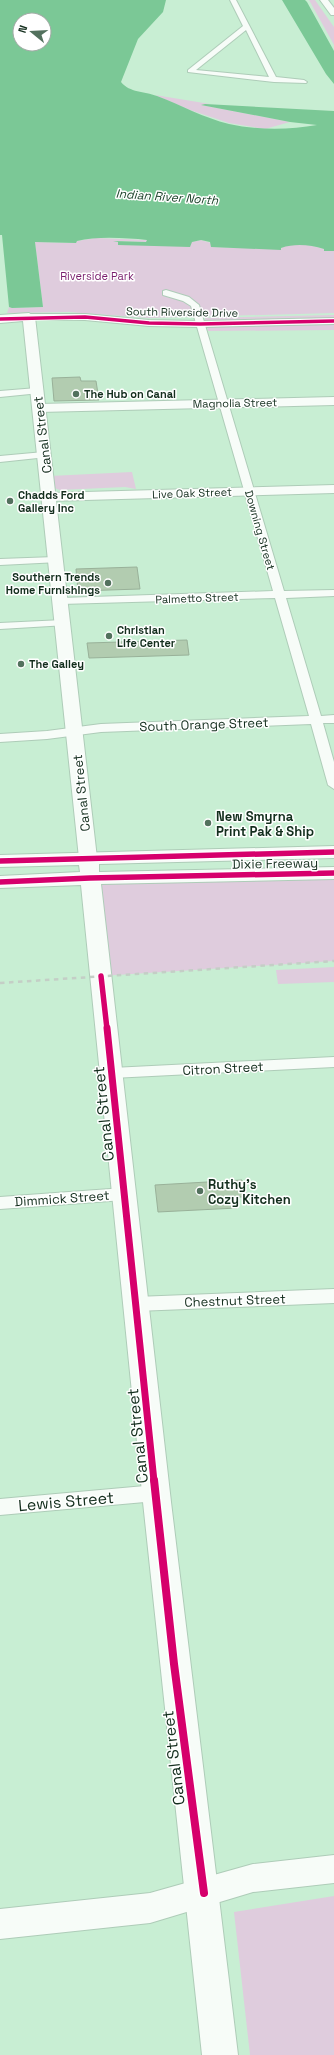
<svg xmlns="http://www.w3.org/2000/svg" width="334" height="2055" viewBox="0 0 334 2055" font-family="'Space Grotesk',sans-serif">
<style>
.green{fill:#dfccdd}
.water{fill:#7bc896;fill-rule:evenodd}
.building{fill:#b2ccb0;stroke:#99b199}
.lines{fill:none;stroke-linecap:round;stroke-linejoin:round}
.minor-casing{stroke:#aeccb8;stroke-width:2}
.tertiary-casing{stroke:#aeccb8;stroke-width:2}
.secondary-casing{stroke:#aeccb8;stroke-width:2}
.primary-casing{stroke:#aeccb8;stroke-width:2}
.minor{fill:#f7fcf8;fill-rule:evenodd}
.tertiary{fill:#f7fcf8;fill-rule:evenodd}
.secondary{fill:#f7fcf8;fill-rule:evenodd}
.primary{fill:#f7fcf8;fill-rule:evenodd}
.rail{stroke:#c4cec6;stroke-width:2.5;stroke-dasharray:4.5 4.5;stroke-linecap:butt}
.cycleway-far3-casing{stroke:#fff;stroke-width:5}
.cycleway-far2-casing{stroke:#fff;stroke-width:8}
.cycleway-far1-casing{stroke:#fff;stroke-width:10}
.cycleway-casing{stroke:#fff;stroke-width:11}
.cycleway-far3{stroke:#d6006c;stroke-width:3.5}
.cycleway-far2{stroke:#d6006c;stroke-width:5.5}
.cycleway-far1{stroke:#d6006c;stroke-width:7}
.cycleway{stroke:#d6006c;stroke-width:8}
.poi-dot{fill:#52715d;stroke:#fff;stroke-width:1.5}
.labels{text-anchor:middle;stroke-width:3;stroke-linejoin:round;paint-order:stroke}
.far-park-label{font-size:11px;fill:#791d6d;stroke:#fff}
.far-street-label{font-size:11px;fill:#132e1d;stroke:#fff}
.far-poi-label{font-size:11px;font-weight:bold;fill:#132e1d;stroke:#fff;text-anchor:start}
.far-water-label{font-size:12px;font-style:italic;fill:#1f462d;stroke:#fff}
.street-label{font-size:13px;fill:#132e1d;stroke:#fff}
.poi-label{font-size:13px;font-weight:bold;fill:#132e1d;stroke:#fff;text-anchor:start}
.near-street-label{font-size:16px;fill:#132e1d;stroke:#fff}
</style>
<rect width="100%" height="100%" fill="#c8eed3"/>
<path class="green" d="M309,0H315L334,27V45Z
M155,95L210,104L201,105L290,122L265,129L229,123L190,110Z
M95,238L147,240L146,242L115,241L117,242H192L201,240L211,243V247L281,249C290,239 313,246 324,249V251H334V313L149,318L69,312L7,313L9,307L13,308L43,307L35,242L76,243L77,241Z
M334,315V319L206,322L205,318Z
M334,323V330L208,331L207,326Z
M132,472L136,489L125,487L60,490L54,488L50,476Z
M334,873V961L101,976L90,878Z
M334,967V982L278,984L276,970Z
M334,1896V2055H250L234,1912Z"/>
<path class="water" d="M0,0H166L163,12L138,39L121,82C130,93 144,91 157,96C181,105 204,118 229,124C256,130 289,130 317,125L290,122L201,105L205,104L334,111V251H324V249C310,245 296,243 281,248V250L211,247L210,242L201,240L192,242L190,247L118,245V242L113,241L146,242L147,240C126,238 97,236 77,241L76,243L35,242L43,307L12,308L9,307L2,235H0ZM20,20H44V44H20Z
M282,0H305L307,2L334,51V84L326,74Z"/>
<path class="building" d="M80,377L81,381H96L99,400L54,401L52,378Z
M137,567L140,589L78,591L76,569Z
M187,640L189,655L89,658L87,643Z
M242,1180L244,1197H236L237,1208L158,1212L155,1185Z"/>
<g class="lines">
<defs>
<path id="minor" d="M230,0H236L276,77L304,80L307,82L306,83L274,82L188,72V70L243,26ZM246,30L269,77L196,70Z
M166,290L189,297L199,305L284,591L334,590V596L286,598L321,716L334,715V723H323L334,762V789L328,785L311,724L101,732L47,739L0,742V734L47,731L101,724L309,716L275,598L61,604L55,601L61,598L273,591L191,306L183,301L163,295V291Z
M37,388L40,389V393L0,397V391Z
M44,452L49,455L47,457L0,462V456Z
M55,557L59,558L60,560L59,562L0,565V559Z
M63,620L67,621L69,623L67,625L0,629V623Z
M334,1057V1067L112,1078L107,1077L104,1073L107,1069L112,1068Z
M124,1188L130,1190L132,1194L130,1198L124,1200L0,1209V1197Z
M334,1289V1303L136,1311L130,1309L127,1304L130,1299L136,1297Z
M156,1485L163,1487L166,1493L163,1499L156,1501L0,1515V1499Z"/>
<path id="tertiary" d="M29,314H85L149,320L200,321L334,318V324L200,327L149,326L85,320L25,319L24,317L25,315Z
M334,397V405L40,412L34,408L40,404Z
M334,485V493L49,501L43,497L49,493Z
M334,1855V1883L253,1892L150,1923L0,1939V1909L150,1893L253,1864Z"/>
<path id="secondary" d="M320,0H328L334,8V15H331Z
M29,313L35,317L97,858L95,862L88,864L81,862L79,858L23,321L0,323V315Z"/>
<path id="primary" d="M334,846V858L99,864V872L334,867V879L101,884L171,1502L238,2055H202L143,1502L81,885L0,888V876L80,872L79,865L0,867V855Z"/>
</defs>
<use href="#minor" class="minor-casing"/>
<use href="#tertiary" class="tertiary-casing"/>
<use href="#secondary" class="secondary-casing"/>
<use href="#primary" class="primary-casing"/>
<use href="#minor" class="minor"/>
<use href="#tertiary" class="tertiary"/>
<use href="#secondary" class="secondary"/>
<use href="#primary" class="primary"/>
<path class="rail" d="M0,983L334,961"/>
<defs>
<path id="cycleway-far3" d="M0,319L85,317L149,323L200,324L334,321"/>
<path id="cycleway-far2" d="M0,861L334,852
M0,882L90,878L334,873
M101,976L107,1029"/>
<path id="cycleway-far1" d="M107,1028L154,1481"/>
<path id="cycleway" d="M154,1480L174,1664L204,1893"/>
</defs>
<use href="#cycleway-far3" class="cycleway-far3-casing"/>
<use href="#cycleway-far2" class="cycleway-far2-casing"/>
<use href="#cycleway-far1" class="cycleway-far1-casing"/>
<use href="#cycleway" class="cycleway-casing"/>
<use href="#cycleway-far3" class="cycleway-far3"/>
<use href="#cycleway-far2" class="cycleway-far2"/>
<use href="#cycleway-far1" class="cycleway-far1"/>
<use href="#cycleway" class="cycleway"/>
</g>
<g class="poi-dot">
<circle cx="76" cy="394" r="4"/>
<circle cx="10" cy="501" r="4"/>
<circle cx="108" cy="583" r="4"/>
<circle cx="109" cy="636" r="4"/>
<circle cx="21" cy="664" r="4"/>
<circle cx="208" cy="823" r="4"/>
<circle cx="200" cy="1191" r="4"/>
</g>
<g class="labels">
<g class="far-park-label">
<text x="97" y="280">Riverside Park</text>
</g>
<g class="far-street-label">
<text transform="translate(182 312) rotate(1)" y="4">South Riverside Drive</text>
<text transform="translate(235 403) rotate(-1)" y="4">Magnolia Street</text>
<text transform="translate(192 493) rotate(-2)" y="4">Live Oak Street</text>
<text transform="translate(260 530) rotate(74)" y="4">Downing Street</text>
<text transform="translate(197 598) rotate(-2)" y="4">Palmetto Street</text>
</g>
<g class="far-poi-label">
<text x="84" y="398">The Hub on Canal</text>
<text x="18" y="499">Chadds Ford<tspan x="18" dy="13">Gallery Inc</tspan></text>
<text x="100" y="581" text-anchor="end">Southern Trends<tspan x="100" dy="13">Home Furnishings</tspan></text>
<text x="117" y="634">Christian<tspan x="117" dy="13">Life Center</tspan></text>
<text x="29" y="668">The Galley</text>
</g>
<g class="far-water-label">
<text transform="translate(167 197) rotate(4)" y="4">Indian River North</text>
</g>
<g class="street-label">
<text transform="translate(42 435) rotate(-97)" y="5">Canal Street</text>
<text transform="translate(204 724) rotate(-2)" y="5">South Orange Street</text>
<text transform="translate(81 793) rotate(-96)" y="5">Canal Street</text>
<text transform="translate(275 863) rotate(-1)" y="5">Dixie Freeway</text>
<text transform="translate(223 1068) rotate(-3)" y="5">Citron Street</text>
<text transform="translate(62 1198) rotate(-4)" y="5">Dimmick Street</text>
<text transform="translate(235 1300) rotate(-2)" y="5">Chestnut Street</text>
</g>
<g class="poi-label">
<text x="216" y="821">New Smyrna<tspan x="216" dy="15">Print Pak &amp; Ship</tspan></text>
<text x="208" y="1189">Ruthy's<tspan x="208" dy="15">Cozy Kitchen</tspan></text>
</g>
<g class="near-street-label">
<text transform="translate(103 1114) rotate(-96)" y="6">Canal Street</text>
<text transform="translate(137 1436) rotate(-96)" y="6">Canal Street</text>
<text transform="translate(66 1501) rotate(-5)" y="6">Lewis Street</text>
<text transform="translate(173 1758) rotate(-97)" y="6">Canal Street</text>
</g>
</g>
<g transform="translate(32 32) rotate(288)"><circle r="19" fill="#ffffff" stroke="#a1aba5"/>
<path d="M0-3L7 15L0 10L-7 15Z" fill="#52715d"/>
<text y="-6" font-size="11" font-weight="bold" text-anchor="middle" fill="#132e1d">N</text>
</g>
</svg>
